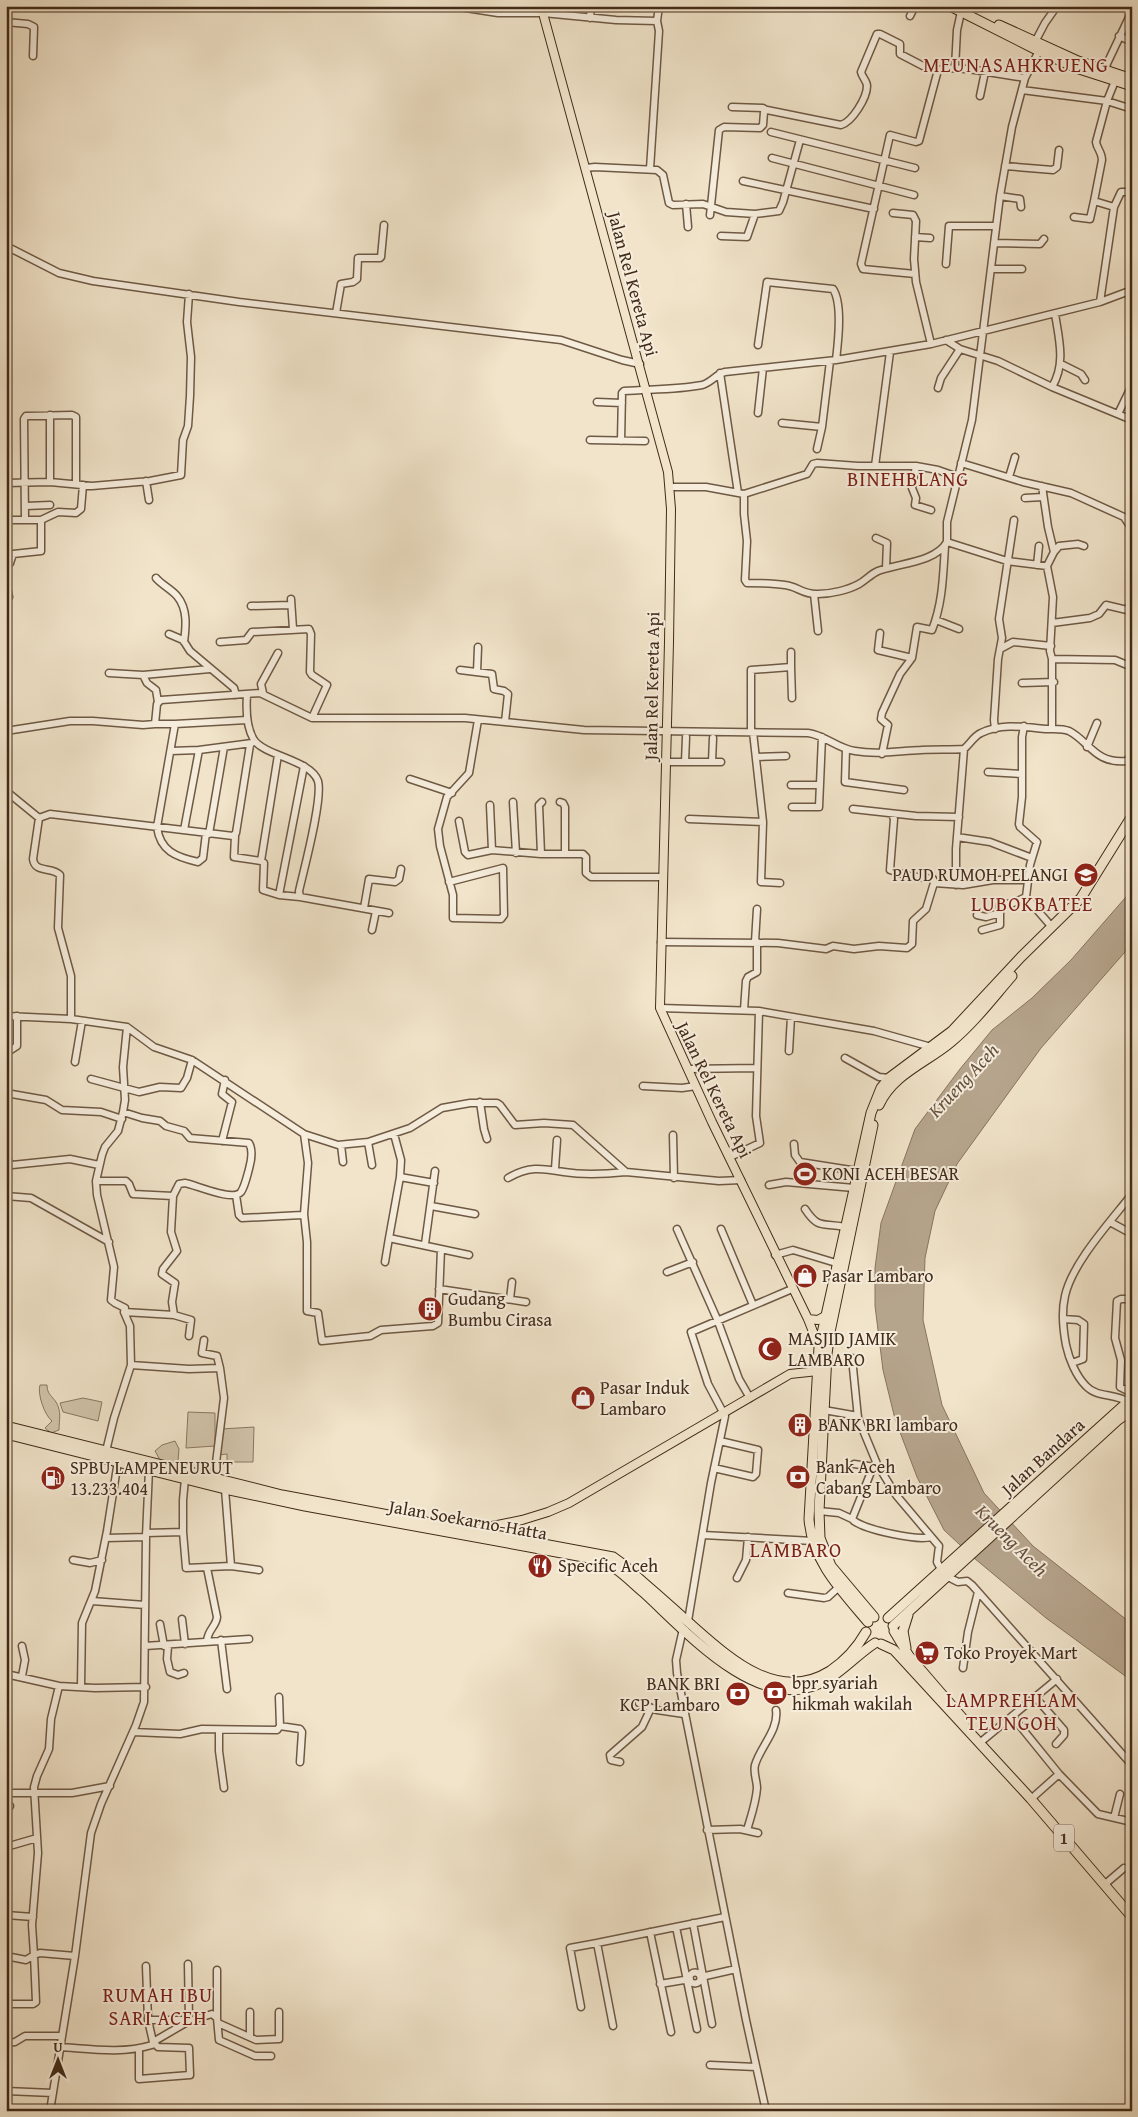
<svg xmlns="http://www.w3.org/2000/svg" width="1138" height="2117" viewBox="0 0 1138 2117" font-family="'Gentium Book Plus',serif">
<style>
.green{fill:#d3c5ac;stroke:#8a7862}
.water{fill:#b6a58d;stroke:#88745e}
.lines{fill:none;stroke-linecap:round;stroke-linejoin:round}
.minor-casing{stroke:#6e5944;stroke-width:9}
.major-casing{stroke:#422b18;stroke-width:10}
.highway-casing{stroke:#422b18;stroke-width:11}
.minor{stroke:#f6eddd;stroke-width:6}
.major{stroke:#f1e4ca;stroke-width:8}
.highway{stroke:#f1e4ca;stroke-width:9}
.labels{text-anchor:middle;stroke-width:4;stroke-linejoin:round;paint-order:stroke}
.shield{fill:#f6eddd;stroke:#786553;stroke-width:1}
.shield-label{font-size:16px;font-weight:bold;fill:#422b18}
.street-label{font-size:18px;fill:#422b18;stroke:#f6eddd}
.poi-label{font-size:18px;fill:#422b18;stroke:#f6eddd;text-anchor:start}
.water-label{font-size:19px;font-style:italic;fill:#65503b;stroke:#f6eddd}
.quarter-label{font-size:20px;letter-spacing:1px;fill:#7a1f14;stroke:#f6eddd}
</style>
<rect width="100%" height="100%" fill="#f1e4ca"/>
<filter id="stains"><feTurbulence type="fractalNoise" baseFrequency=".004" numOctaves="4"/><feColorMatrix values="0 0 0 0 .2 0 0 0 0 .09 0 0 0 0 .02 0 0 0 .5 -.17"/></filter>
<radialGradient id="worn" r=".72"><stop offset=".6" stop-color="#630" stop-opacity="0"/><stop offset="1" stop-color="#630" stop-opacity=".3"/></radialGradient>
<path class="green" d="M40,1385H47C47,1394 52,1396 56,1402C62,1412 59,1420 59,1430L51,1433L45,1428L52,1421C45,1416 37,1394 40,1385Z
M83,1398L102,1402L98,1421L63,1412L60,1403Z
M188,1412L215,1413V1446L186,1448Z
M254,1427L253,1462H227V1454L218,1455L221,1429Z
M175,1441L179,1449L178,1461L176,1464L160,1460L155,1451L162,1445Z"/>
<path class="water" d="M1132,890V944L1041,1048L957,1164L935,1211L925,1258L923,1320L942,1405L984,1493L1033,1546L1132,1624V1681L1046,1618L974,1558L944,1530L917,1477L895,1419L883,1370L875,1306V1268L881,1223L915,1129L960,1069L992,1030L1032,998L1071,960Z"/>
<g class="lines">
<defs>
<path id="minor" d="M453,6L498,13H543L616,20L657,21L659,31L650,169
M910,16L915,6
M590,18L591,6
M657,21L659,6
M6,22L28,24L34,27L33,56
M1119,36L1132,42
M1035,42L1045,23L1057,6
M1039,51L1025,78L1012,127L1000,196L972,420L947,522V542L1007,561L1047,566L1054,552L1059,546L1078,544L1084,546
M955,68L957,30L961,12
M1104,70L1132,11
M1022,90L1107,101L1115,81
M980,96L985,72
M732,107L763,108L766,110
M771,132L915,168
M772,158L914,195
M1005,166L1053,170L1057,167L1059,150
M586,168L595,167L657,170L663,175L669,203L673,205L703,204L726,212L755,214L779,211L783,202L800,140
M743,181L874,209
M1000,196L1020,199L1021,207
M686,204L688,227
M1114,207L1121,192H1132
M893,213L913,215L916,221L914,259L916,282L931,344
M710,215L719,130L724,127L760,128L763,125L764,112L767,110L841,125C852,122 867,98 867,86C867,81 862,77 861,72L877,34H880L900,44V54L925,67L938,70L955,68L975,70L1025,78
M1074,217L1090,219L1094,201
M721,236L747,237L755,214
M915,237L930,238
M994,243L1040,244L1044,239
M6,246L59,273L93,281L239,302L561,340L622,360L640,364
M946,264L949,226H996
M991,269H1022
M915,274L863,269L861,264L890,135L916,142L919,141L938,70
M1100,302L1114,207L1094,201L1102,160C1102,152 1097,149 1096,142L1107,101L1132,109
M336,313L341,284L353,282L357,279L358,258H380L381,257L384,225
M946,340L960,349L998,361L1052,387L1132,420
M758,345L767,282L833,289C843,304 838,343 836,360
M1061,364L1081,374L1085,380
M720,373L738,493
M1052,387C1066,364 1059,339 1055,314
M938,388L941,378L960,349
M597,402L622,403
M758,413L763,368
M1118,414L1132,385
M50,415V482
M782,423L822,427
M590,440L645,441
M621,441L622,393L624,391C650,389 676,390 702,385C711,383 716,374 725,372L836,360L931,344L1100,302L1132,290
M817,449L822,427L830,361
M961,463L1023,482L1071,493L1124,517L1132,529
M875,466L890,352
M916,466L912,488L916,498L915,505L931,510
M1009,477L1015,457
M146,481L149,500
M6,483L50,482L92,486L150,481L181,475L183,440L188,426L190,396L191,357L187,322L189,294
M1042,486L1048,527L1054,552
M670,487H706L744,494L807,474L813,464L817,463L858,466H916L938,470L958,477
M744,494V514L747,541L745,580L747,583C760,583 773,583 785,585C797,586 803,595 818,594C831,594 848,590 859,584C866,580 871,574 878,571C898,563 935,563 947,542
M1025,498L1043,497
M26,506L50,505
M6,520H41L58,512L76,513L81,509L83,485
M25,520L24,419L26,416L72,415L76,417V483
M876,538L887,543L886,568
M1037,565L1039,546
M6,566L10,563L13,554L41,551V520
M1047,566L1053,597L1050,651L1052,659L1115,660L1132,667
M156,578C162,585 171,589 177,596C188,609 186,627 184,642
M6,583L9,597
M1131,585L1132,587
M814,594L818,631
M291,599L293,629
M251,606L290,605
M936,620L959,629
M1052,623L1090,618L1099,614L1106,605L1127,610L1132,602
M880,633L878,650L912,658
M169,634L183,640L190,651L234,688L236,695
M220,642L246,640L252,632L309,629L311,634L310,672L312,675L327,685L312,718
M1000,649L1013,642L1051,646
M791,652V667
M460,670L492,674L494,689L504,691L508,694L505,722
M477,672L478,647
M109,673L143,675L147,683L156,690L158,702
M143,675L210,669
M1022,683L1054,682
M263,693L261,684L278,653
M247,695C246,709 246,727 254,740C265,756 311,760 318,781C323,799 304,869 299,891L300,897L389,913
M155,724H175L247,720
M175,724L157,827C160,851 176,857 198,862L203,858L206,833
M1024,726L1022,737V797L1019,824L1020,827L1037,842L1030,865L1026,897L1051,926
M995,729L994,720L998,659L1002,638L999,619L1014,520
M1052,729V659
M6,731L70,721H93L143,725L155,724L157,704L161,700L260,693L312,718H465L584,730L808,733C825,735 838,749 855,751C878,755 898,751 921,750C936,749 950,750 964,749C970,744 974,736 981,733C1002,723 1024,727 1046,729C1053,729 1062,728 1069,731C1089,741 1095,764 1126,761L1132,756
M751,732V670L791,667L792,698
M753,732L763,822L761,882L780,883
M1087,747L1097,723
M846,749L845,782L904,790
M171,751L199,750
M882,754L888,725L881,719L882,713L900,674L912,658L917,627L932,630C943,602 943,575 945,546
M756,757L786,756
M665,762H721
M685,762L686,737
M712,762L713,738
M988,772L1022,774
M410,779L452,793
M791,785H819
M6,791L39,818L33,859C35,874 52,866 60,875L58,928L71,976V1019
M513,802L516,853
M560,802L563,803L565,807V853
M490,805L492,850
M792,807H819L822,737
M853,809L916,816L959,817
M892,814L894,819L890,870L909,876L933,879L934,883
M39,818L50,814L233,836L236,833L250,745
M689,819L763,822
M459,821L465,852L468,855L492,850L541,854H583L586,857V873L591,877H663
M184,830L199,750L252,743
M209,834L224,747
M235,836L234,857L261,861L264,863L263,890L279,895L300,897
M957,837L990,842L1032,858
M541,854L539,805L542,802
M261,861L278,755
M449,882L503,868L504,915L501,919L453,918V895L440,846L438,829L447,797L469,773L478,720
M956,885V849L964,749
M279,895L304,766
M364,908L369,879L395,882L399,879L401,869
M977,915L986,917L1000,913
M372,930L376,911
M982,930L1000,925V905L1013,903L1026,897
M661,942L778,943L826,949L833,946L854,949L879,946L907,948L912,944L913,921L926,909L934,883L963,885L993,880H1027
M755,942L757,909
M660,1008L759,1011L874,1031L931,1047
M744,1010L746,981L748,977L757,972V942
M6,1016L71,1019L127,1027L154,1047L192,1060L304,1134L338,1145L368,1142L410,1128L442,1108L470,1103H497L500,1105L515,1125L544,1123L573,1125L626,1172L719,1181L741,1180
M789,1051L791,1017
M6,1053L17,1046V1016
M845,1058L879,1077L889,1078
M75,1062L82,1021
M688,1069L756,1068
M91,1079L139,1092L160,1087L181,1088L187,1078L192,1060
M643,1086L682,1088L696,1086
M6,1093L46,1100L62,1110L101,1112L122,1119
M480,1102L484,1129L487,1139
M394,1134L401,1160L400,1177L389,1238L469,1255
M673,1135L674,1178
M222,1141L232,1102L222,1094L225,1080
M368,1142L372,1165
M794,1144L795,1155L800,1162L857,1171
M341,1145L343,1162
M730,1157L760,1143L756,1116L759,1011
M6,1160L12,1165L70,1159L99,1165
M555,1169L557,1140
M400,1177L434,1183
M508,1178C528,1166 541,1168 564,1172C583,1175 606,1174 626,1172
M96,1181H126L129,1184L133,1194L173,1196L179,1184L185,1183C196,1185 233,1202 241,1192C245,1186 247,1176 249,1169C251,1162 253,1150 249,1143L190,1138L184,1131L166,1126L160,1121L142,1118L123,1112
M769,1185L786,1182L854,1188
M236,1195L239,1215L242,1218L302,1215L304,1214L308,1163L304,1134
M6,1196L31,1198L109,1242
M173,1196L171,1232L177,1251L163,1269L162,1274L175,1283L172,1302L174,1315L191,1320L189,1336
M431,1206L475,1214
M805,1209C819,1230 822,1222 845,1227
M304,1214L307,1242V1311L318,1313L322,1341L370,1336L381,1330L433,1326L438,1323L441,1249
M1110,1222L1132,1234
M677,1229L717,1319L739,1379L750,1398
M721,1229L753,1305
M425,1244L435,1171
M775,1255L793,1250L836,1263
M385,1262L389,1238
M667,1272L693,1262
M439,1289L526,1302
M510,1299L512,1282
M1132,1299H1121L1117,1301L1115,1338L1121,1360L1120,1387L1126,1390L1132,1389
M124,1312L174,1315
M1063,1319L1078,1320L1084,1324L1083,1359L1072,1363
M204,1340L202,1353L217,1356L220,1368
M852,1358L858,1418L877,1464L896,1495L939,1546L937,1562L942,1571
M131,1365L189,1369L220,1368L224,1398L214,1479
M1128,1402C1115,1393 1097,1398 1086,1386C1076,1376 1069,1359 1066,1345C1063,1329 1061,1313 1065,1296C1072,1263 1111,1221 1132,1194
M824,1410L858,1416
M1126,1414L1132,1421
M106,1451L114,1418L131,1365L130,1326L124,1312L125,1308L115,1303L111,1300L114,1267L97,1195L96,1181L102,1155L105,1147L118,1131L123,1112L125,1100L123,1067L127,1027
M854,1464L875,1467
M873,1467L852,1519L854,1521C867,1530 917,1541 931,1537
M714,1468L753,1477L756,1474L758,1450L720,1441
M225,1489L231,1566
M819,1511L839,1513L852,1519
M183,1532L186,1568L231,1566L259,1570
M146,1533L183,1532V1500L185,1479
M703,1535L813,1541
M106,1538L146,1537
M73,1560L90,1563L102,1560
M207,1568L217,1617C216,1627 208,1629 207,1641
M948,1577L958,1582L967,1581L972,1585L1132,1765
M737,1578L746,1560L748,1537
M788,1593L824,1598L828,1597L839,1587
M92,1601L145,1605
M182,1619L185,1644
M688,1621L711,1483L725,1416L708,1384L691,1332L792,1289
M160,1624L164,1646
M683,1629L676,1660L677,1673L746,2020L766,2111
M221,1640L227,1689
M22,1646L25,1660L22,1676
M145,1646L249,1639
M168,1646L167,1659L170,1672L178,1675L184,1673
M963,1668L968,1632L978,1592
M6,1674L59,1686L95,1688L146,1687
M81,1686L82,1623L95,1591L107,1531L118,1461
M1035,1697L1064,1730V1735L1056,1744
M639,1703L657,1710L684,1714
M1012,1716L1059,1774
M280,1726L300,1729L302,1732L300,1762
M219,1730V1751L224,1788
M133,1732L180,1734L202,1729L277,1730L280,1726L279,1697
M982,1741L1057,1679
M620,1762L611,1760L610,1755L642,1727L651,1708
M6,1793H72L110,1786
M1031,1799L1059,1774L1098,1814L1132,1822
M6,1806H10
M1114,1818L1120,1794
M707,1830L740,1829L758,1833
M747,1830C751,1816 756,1803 757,1788C757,1781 753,1772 755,1765C760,1747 779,1730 776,1710
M6,1847L37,1838
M1104,1885L1124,1868
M6,1915L33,1917
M693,1923L712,2024
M676,1927L697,2029
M650,1932L671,2032
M6,1956L26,1960L34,1955L32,1925L38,1853L34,1787L37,1776L49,1749L51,1719L59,1686
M188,1964L189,2020
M146,1966L148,2020
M217,1970V2018
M689.5 1978a5.5 5.5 0 1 1 11 0a5.5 5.5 0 1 1-11 0Z
M701,1977L736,1969
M660,1984L690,1979
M6,2004H33L36,2002L34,1955L40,1953L75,1956
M581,2007L570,1948L597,1943
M250,2012V2036
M218,2023L256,2040L279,2039V2012
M613,2026L597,1943L725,1917
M6,2043L15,2042L25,2036H62
M60,2047C91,2049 122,2054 152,2045L153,2042L148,2020H192L212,2014L217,2018L219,2040L255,2056H271
M139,2049V2079L190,2075L189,2048L158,2047L153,2042L189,2021
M710,2065L756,2067
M6,2091L53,2093
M50,2111L75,1956L91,1833L101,1804L136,1725L144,1702L146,1537L149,1469"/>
<path id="major" d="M541,6L668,472L671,509L669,642L660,1008L712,1122L808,1319L819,1347
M808,1319L818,1320L825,1316
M473,1530L522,1520L548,1512L569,1503L790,1374L818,1371"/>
<path id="highway" d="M950,6L1039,51L1076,68L1132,86
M999,25L1078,61L1132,79
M879,1105C893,1074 926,1063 951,1042C974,1023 992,999 1012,976
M873,1125L830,1332L827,1354L819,1511L820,1538L831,1566L874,1617
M6,1426L282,1495L613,1557L624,1565C645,1584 666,1602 687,1621C726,1655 776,1705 830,1671C845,1661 857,1648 866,1632
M6,1434L225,1489L305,1506L600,1560C617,1567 629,1580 643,1592C684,1629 754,1710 816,1685C839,1676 855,1656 875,1643
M888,1618L1123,1406L1132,1400
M868,1622C842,1591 812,1561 809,1519L819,1347L871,1113L881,1088L889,1078L952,1031L1021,957L1081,898L1132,816
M893,1626L1118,1420L1132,1410
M894,1631L909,1656L965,1721
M881,1644L894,1650L1031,1799L1132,1917
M906,1648L903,1631L908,1615"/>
</defs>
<use href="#minor" class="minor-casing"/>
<use href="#major" class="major-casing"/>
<use href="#highway" class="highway-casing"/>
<use href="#minor" class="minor"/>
<use href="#major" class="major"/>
<use href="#highway" class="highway"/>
</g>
<defs>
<symbol id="school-disc" viewBox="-11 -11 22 22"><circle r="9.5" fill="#8f2418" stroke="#f6eddd"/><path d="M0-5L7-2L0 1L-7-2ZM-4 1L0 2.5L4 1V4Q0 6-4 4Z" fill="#fff"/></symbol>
<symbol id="stadium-disc" viewBox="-11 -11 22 22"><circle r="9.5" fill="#8f2418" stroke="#f6eddd"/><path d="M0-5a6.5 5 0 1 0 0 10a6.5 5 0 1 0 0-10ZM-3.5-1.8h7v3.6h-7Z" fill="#fff"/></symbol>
<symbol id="shop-disc" viewBox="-11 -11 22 22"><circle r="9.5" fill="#8f2418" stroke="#f6eddd"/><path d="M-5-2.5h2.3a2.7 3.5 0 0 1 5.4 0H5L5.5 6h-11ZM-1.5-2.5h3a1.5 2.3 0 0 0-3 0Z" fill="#fff"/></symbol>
<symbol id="building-disc" viewBox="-11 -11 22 22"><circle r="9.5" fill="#8f2418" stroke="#f6eddd"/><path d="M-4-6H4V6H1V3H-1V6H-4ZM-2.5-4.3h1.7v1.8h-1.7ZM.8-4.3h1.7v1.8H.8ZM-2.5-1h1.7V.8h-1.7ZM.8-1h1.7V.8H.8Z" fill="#fff"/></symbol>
<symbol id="mosque-disc" viewBox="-11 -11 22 22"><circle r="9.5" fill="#8f2418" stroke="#f6eddd"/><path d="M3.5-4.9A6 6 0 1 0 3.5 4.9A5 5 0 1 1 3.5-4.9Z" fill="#fff"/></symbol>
<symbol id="bank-disc" viewBox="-11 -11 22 22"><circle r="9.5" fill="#8f2418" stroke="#f6eddd"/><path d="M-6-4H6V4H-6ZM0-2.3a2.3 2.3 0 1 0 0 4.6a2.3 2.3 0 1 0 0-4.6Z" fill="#fff"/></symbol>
<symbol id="fuel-disc" viewBox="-11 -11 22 22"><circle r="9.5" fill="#8f2418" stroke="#f6eddd"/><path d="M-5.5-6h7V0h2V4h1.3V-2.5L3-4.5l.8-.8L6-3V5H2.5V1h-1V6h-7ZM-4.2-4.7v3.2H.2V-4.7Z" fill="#fff"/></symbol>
<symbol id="restaurant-disc" viewBox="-11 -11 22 22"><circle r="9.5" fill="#8f2418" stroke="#f6eddd"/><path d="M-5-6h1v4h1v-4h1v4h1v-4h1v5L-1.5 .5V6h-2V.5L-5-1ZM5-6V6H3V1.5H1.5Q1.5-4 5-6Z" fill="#fff"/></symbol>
<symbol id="supermarket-disc" viewBox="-11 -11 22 22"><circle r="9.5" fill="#8f2418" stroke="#f6eddd"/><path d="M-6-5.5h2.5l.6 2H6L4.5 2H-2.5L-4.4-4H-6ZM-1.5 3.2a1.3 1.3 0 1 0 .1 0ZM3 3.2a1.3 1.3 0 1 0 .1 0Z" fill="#fff"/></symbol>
</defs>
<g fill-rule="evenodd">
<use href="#school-disc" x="1072" y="861" width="28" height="28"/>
<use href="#stadium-disc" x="791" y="1160" width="28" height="28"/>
<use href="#shop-disc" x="791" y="1262" width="28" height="28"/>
<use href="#building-disc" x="416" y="1295" width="28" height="28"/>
<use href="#mosque-disc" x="756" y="1335" width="28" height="28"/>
<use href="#shop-disc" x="569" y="1384" width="28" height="28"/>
<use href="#building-disc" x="786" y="1411" width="28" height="28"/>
<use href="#bank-disc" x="784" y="1463" width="28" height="28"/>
<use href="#fuel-disc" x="39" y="1464" width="28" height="28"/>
<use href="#restaurant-disc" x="526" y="1552" width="28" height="28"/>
<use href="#supermarket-disc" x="913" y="1639" width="28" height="28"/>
<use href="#bank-disc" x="761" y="1679" width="28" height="28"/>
<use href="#bank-disc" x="724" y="1680" width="28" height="28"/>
</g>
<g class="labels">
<rect class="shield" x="1054" y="1824.5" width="20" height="27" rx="4"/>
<g class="shield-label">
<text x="1064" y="1844">1</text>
</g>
<g class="street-label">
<text transform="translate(633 284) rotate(75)" y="6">Jalan Rel Kereta Api</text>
<text transform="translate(652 686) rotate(-89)" y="6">Jalan Rel Kereta Api</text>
<text transform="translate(714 1090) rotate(64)" y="6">Jalan Rel Kereta Api</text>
<text transform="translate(1043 1457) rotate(-42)" y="6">Jalan Bandara</text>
<text transform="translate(468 1520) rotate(10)" y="6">Jalan Soekarno-Hatta</text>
</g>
<g class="poi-label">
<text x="1068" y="881" text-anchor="end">PAUD RUMOH PELANGI</text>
<text x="822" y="1180">KONI ACEH BESAR</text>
<text x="822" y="1282">Pasar Lambaro</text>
<text x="448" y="1305">Gudang<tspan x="448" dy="21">Bumbu Cirasa</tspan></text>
<text x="788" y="1345">MASJID JAMIK<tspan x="788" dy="21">LAMBARO</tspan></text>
<text x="600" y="1394">Pasar Induk<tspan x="600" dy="21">Lambaro</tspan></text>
<text x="818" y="1431">BANK BRI lambaro</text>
<text x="816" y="1473">Bank Aceh<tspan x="816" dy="21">Cabang Lambaro</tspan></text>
<text x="70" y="1474">SPBU LAMPENEURUT<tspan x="70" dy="21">13.233.404</tspan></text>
<text x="558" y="1572">Specific Aceh</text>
<text x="944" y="1659">Toko Proyek Mart</text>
<text x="792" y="1689">bpr syariah<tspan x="792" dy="21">hikmah wakilah</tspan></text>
<text x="720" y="1690" text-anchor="end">BANK BRI<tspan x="720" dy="21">KCP Lambaro</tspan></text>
</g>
<g class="water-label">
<text transform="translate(963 1080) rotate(-47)" y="7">Krueng Aceh</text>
<text transform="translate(1012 1540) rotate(45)" y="7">Krueng Aceh</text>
</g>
<g class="quarter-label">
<text x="1016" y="72">MEUNASAHKRUENG</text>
<text x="908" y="486">BINEHBLANG</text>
<text x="1032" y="911">LUBOKBATEE</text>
<text x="796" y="1557">LAMBARO</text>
<text x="1012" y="1707">LAMPREHLAM<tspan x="1012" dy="23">TEUNGOH</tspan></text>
<text x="158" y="2002">RUMAH IBU<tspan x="158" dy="23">SARI ACEH</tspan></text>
</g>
</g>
<rect width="1138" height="2117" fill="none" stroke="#f1e4ca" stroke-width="25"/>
<rect x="8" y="8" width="1123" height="2102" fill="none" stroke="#422b18" stroke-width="2.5"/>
<rect x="12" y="12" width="1113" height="2092" fill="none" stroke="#422b18"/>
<g transform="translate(58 2060)" stroke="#f6eddd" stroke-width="4" paint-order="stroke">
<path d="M0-4L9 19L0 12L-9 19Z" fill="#422b18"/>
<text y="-8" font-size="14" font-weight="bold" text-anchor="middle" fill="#422b18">U</text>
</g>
<rect width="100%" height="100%" filter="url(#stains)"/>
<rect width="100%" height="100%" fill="url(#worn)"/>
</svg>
